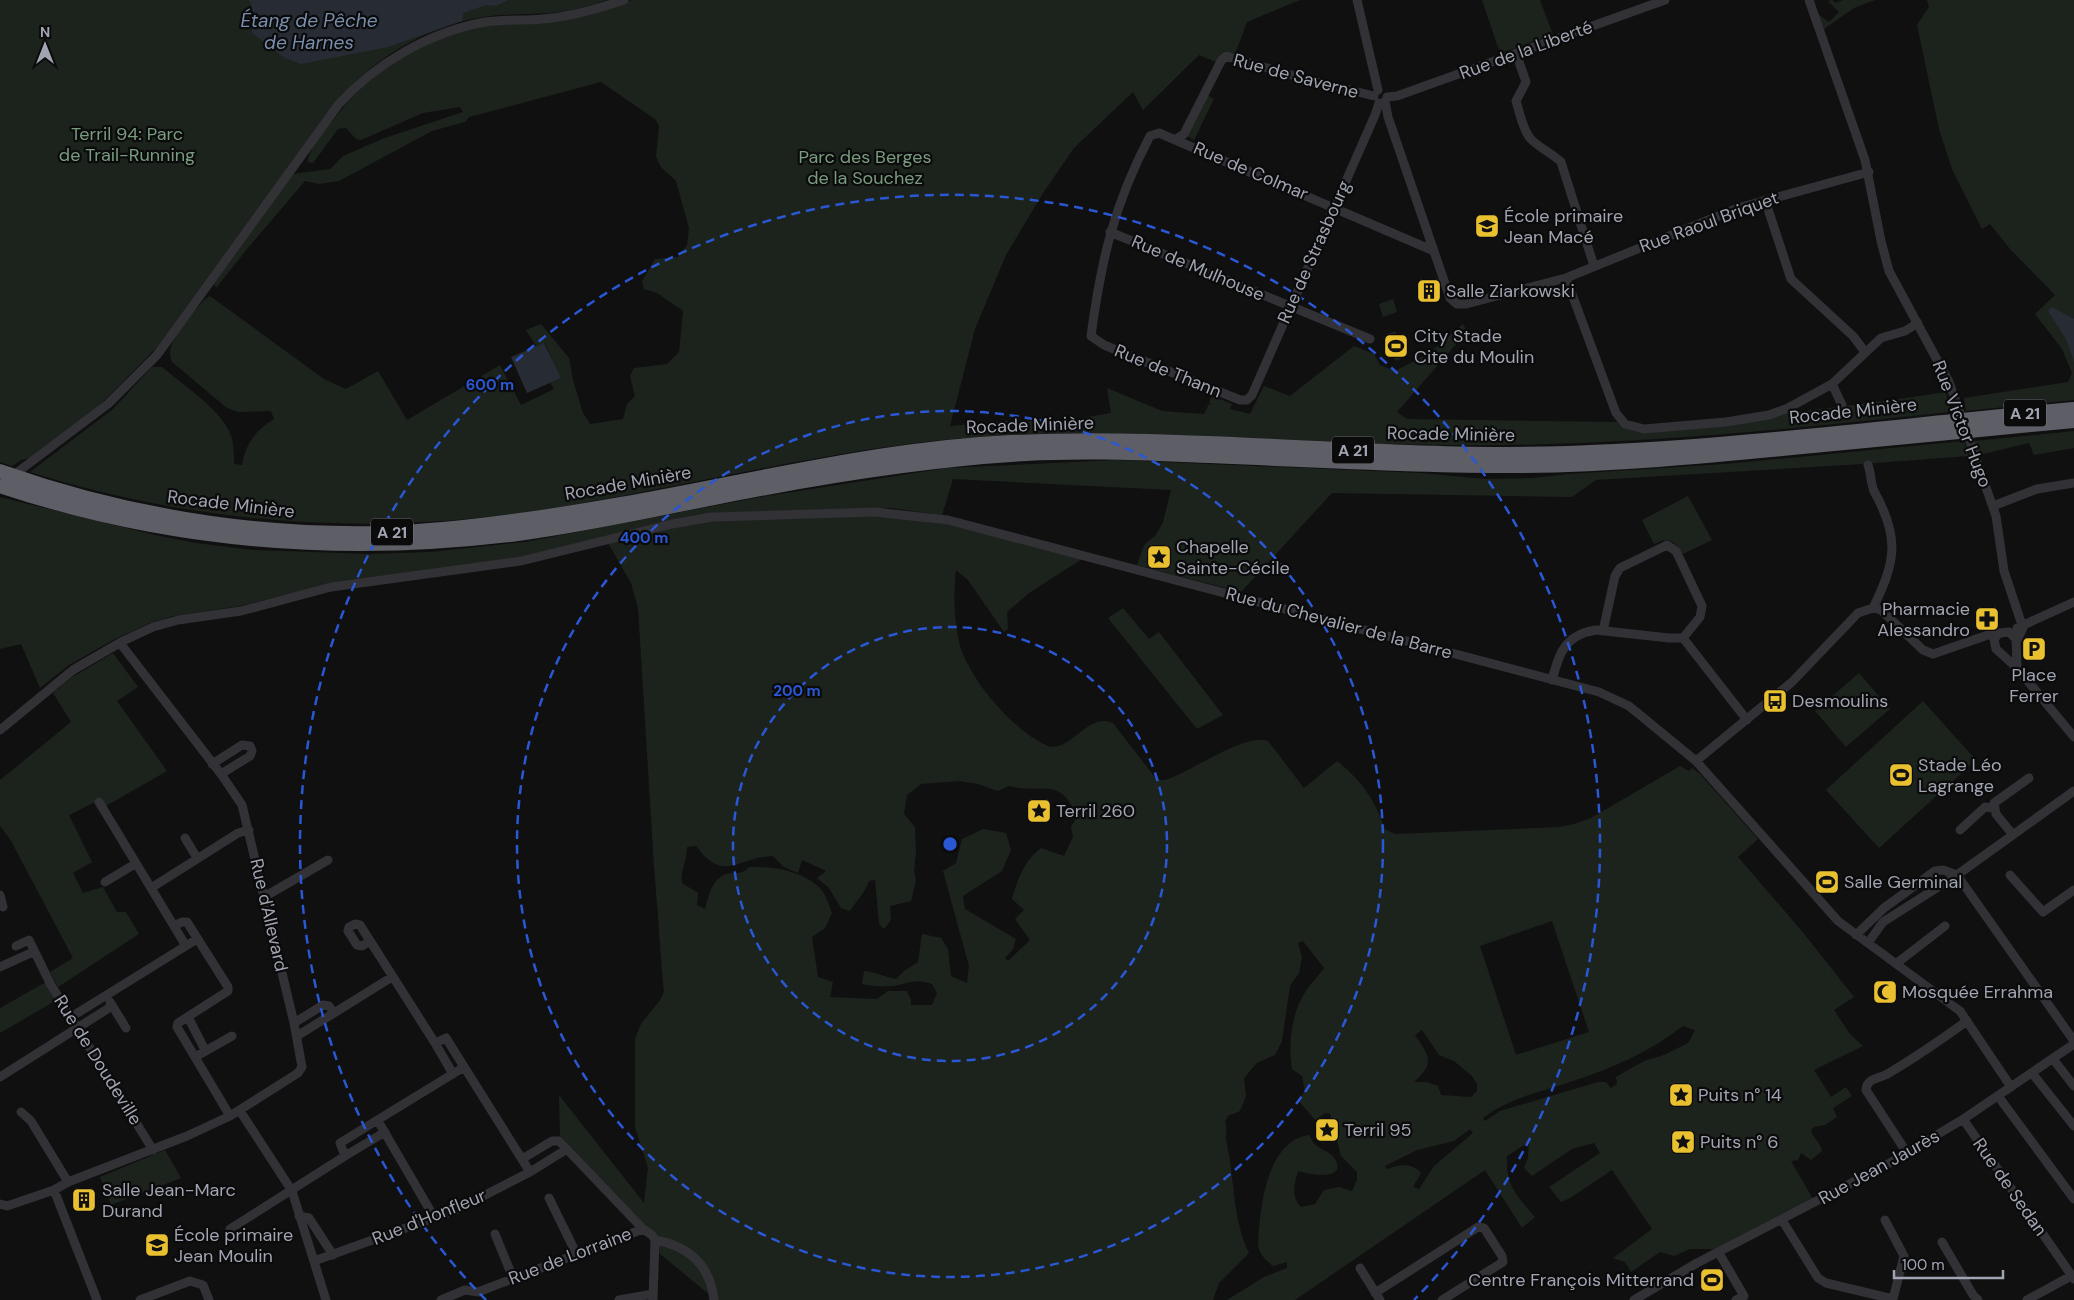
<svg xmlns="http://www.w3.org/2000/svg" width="2074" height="1300" viewBox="0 0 2074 1300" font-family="'DM Sans',sans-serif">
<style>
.green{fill:#1c231d;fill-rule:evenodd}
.water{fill:#272c34}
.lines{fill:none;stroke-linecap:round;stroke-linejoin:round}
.minor{stroke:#313136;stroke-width:9}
.highway{stroke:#5d5e66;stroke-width:14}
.ring{fill:none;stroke:#2a57d4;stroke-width:2.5;stroke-dasharray:9 6}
.labels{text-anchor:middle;stroke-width:4.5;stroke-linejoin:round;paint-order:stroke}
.shield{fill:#0b0b0c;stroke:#747680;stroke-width:1}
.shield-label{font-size:16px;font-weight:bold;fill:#a1a4b1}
.street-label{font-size:18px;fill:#a1a4b1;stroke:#0b0b0c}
.park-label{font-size:18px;fill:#799c7f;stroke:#0b0b0c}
.poi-label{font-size:18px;fill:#a1a4b1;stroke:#0b0b0c;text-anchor:start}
.water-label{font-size:19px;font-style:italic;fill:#798eac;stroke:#0b0b0c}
.centre{fill:#2a57d4;stroke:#0b0b0c;stroke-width:2.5}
.ring-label{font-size:15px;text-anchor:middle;font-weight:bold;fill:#2a57d4;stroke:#0b0b0c;stroke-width:4.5;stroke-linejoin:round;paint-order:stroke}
</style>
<rect width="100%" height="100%" fill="#101011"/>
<path class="green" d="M0,0H607C591,5 575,10 559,12C534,15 508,13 483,17C424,26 369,62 331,107L157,347L96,409L35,457L21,460L12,466L0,462Z
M632,0H1300L1247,22L1235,54L1224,51L1216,62L1199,55L1143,110L1133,92L1074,148L1043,193L1006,255L975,329L950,426L1016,420L1053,423L1111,413L1107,388L1162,411L1204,414L1209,404L1213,405L1209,403L1212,396L1232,404L1230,409L1250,414L1264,386L1290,396L1354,346L1374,354L1380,365L1395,371L1428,354L1463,324L1468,333L1464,335L1397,412L1407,419L1617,422L1634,431C1738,418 1843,408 1946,392L1950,412C1782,430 1615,447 1446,445C1294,443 1142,427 990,436C831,446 677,491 520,513C357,536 188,522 30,472L113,409L152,367H162C182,384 221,410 230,433C234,443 234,454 234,464L242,465C246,443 255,431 274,419L271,411L238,412L227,408L172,362C162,343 192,315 204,300L210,296L324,379L346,389L378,371L407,420L500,365L521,405L554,389L550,383L560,378L545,343L536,346L526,330L541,324L569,358L573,380L583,413L590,424L623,419L627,404L635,396L630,376L634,368L667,364L679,352L683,311L657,293L644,289L642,281L655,259L678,257L687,245L689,228L676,181L661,167L656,157L659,126L655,119L601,82L469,117L465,122L432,131L339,181L319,184L305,181L247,249L216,288L214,284L293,174L330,169L343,156L382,139L463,112L460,107L423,113L361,140L356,139L346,128L338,129L313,163L307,162C312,143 326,129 338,114C370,72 425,38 478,27C529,17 582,17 632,0Z
M1482,0H1540L1553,35L1500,53Z
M1832,0L1836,3L1843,0H1875L1854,8L1824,29L1818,14L1829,22L1839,12L1828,1Z
M1927,0H2074V400L1966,411L1964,398L2068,382L2072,373L2062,349L2035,314L2055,295L2010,249L1990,224L1982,229L1952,169L1939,129L1917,25L1929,7Z
M1207,95L1214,99L1194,140L1187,136Z
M1393,299L1397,312L1383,317L1379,304Z
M1395,331L1408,355L1396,361L1383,337Z
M2074,431V448L2034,455L2029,443L1979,455L1974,441Z
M1964,441L1969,456L1862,464L1596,480L1572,497L1332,493L1241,592L1137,565L1144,545L1156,535L1163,522L1171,490L953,479L942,515L891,508L712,513L520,557L342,581L240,606L173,616L150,623L113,640L69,665L40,688L21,644L0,649V497L155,535L196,543L253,550L370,554L431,552L525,542L760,497L947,468L1116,460L1421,473L1485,479L1533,478L1568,474L1725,464Z
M1688,496L1712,540L1683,554C1676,541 1668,536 1654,544L1642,520Z
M872,514L958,526L1082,559L1029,593L1007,612L1008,629L1004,632L968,580L956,570C953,594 954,619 959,642C968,679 1015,733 1050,747C1074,748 1089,712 1113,723L1154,776L1160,780H1165C1189,773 1246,732 1268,741L1304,788L1337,761C1362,781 1375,800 1385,829L1395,834L1560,827L1574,824L1591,818L1680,766L1689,771L1692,768L1700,774L1758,839L1738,857L1801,930L1854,997L1834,1010L1850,1034L1863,1046L1814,1070L1831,1097L1846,1087L1852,1096L1833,1108L1837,1117L1825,1125L1814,1127L1811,1130C1813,1139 1821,1142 1822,1151L1811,1160L1801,1153L1798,1160L1791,1161L1813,1199L1715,1249H1690L1674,1256L1660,1252L1631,1272L1625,1262L1613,1258L1652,1229L1612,1170L1570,1198L1561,1202L1549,1187L1600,1153L1594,1143L1572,1149L1532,1176L1524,1168L1528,1158L1529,1142L1507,1156C1505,1185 1517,1196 1535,1217L1522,1228L1485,1170L1295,1300H1227L1264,1277L1287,1268V1262L1273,1266C1265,1260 1259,1254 1258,1244C1260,1209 1266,1141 1309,1135C1311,1138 1313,1143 1316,1145C1321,1150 1331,1152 1335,1159C1348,1182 1307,1174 1298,1171C1294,1186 1291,1195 1301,1207L1315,1204L1324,1190L1339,1187L1352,1191L1357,1180V1172L1341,1156L1330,1114L1325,1113L1315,1120L1298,1100L1305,1091L1302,1076L1292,1069C1288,1046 1291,1017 1303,996C1308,986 1318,977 1324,968L1303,941L1298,943L1302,957L1299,973L1290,986L1282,1041L1275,1055L1257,1063L1244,1078L1246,1096L1240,1111L1228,1116L1225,1122C1228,1129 1225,1134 1226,1140C1235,1177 1232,1219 1249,1253L1219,1283L1213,1300H716L660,1254L657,1236L645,1227L560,1135L559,1095L644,1203L648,1168L635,1127V1039L641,1024L660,1000L664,992L663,983L654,866L638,608L631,583L608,543L702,521ZM959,781L978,784L998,791L1009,786C1042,795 1060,774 1077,817L1071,827L1073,837L1064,856L1041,848C1024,861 1018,878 1012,899L1024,910L1015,919L1030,940L1008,961L1005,958L1013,949L1016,939L965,909L963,896L1002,871L1011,850L1006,833L983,829L962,839L956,863L943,871L969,966L967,983L951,976L948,949L941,938L922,934L918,962L904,971L896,979C884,977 877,972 864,971L862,984C872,986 880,987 890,986C908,985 913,977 932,984L937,993L932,1005H911V1000L907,991H888L877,999L830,997L833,982L818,977L812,937L825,928L832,913C829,906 826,894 820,888C803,871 772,866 749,867C744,873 739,873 731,873C712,876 710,893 705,909L697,905L698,893L682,883C680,869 687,863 687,847L696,846C724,884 738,857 773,856L784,867L798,873L802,860L826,871L817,878L829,888L841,908L850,911C857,900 865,893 869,881L875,880L879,924L884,929L891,920L890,906L911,901L916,881L914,871L916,852L915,827L904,814L907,795L921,784ZM1552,921L1589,1032L1516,1055L1480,946ZM1683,1026L1695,1030L1688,1043L1664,1055L1644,1061L1616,1077L1617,1084L1611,1088L1606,1082H1598L1500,1111L1485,1121L1483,1118C1508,1098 1541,1092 1570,1082C1610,1069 1650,1052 1683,1026ZM1422,1030L1439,1055L1454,1061L1472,1076L1477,1084V1091L1471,1097L1441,1095L1438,1086L1427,1082H1414C1435,1063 1430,1057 1415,1035ZM1470,1129L1473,1133L1434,1166L1419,1189L1413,1187L1421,1173C1411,1162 1400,1165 1387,1169L1385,1166L1417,1150L1454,1141Z
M1123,608L1149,639L1159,632L1223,715L1197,729L1108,618Z
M113,653L138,687L117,701L167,771L106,806L101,799L69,815L92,862L73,873L83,893L103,887L117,912H126L139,934L58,987L50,972L73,958L10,839L0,826V780L71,722L53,693L71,678Z
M1859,673L1890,709L1846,747L1815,711Z
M1923,701L1976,760L1879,848L1826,790Z
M46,982L55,1001L0,1033V1008Z
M165,1150L181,1178L111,1205L100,1177Z"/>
<path class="water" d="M249,0H508L496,6L486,5L463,13L462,21L388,47L301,64L285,58L252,33V8Z
M2052,307L2074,319V362L2066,339L2048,311Z
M544,343L561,378L527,393L511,357Z"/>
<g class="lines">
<path class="minor" d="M1357,0L1378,90
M1809,0L1865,160L1881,241L1889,271L1949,382L1996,516L2004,571L2023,628L2016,642
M1516,53L1526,82L1516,101C1520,113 1522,128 1530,138C1535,145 1553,154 1561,162L1594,266
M1387,97L1397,96L1665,0
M1385,101L1388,117L1450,298L1457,304H1466L1566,278L1738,208L1869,172
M1379,103L1375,115L1252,395L1247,400H1240L1104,345L1091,336C1101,261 1114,204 1150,136L1159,133L1434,251
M1176,139L1184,134L1221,61L1226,56L1298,77L1374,96
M1765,200L1791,279L1853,336L1865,352
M1110,232L1370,339
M1566,278L1616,413L1625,424L1644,429L1726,422L1769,415L1788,408L1832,384L1881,338L1905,331L1918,323
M1832,384L1842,405
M1868,465C1871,473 1871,485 1874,491C1900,538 1896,561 1873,608
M11,477L108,404L157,355L338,105C375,64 429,32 485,22C504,19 523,21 542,19C570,17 597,9 624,0
M1993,506L2037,489L2074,483
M2017,628L2074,602
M1603,631L1615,576L1620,568L1667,545L1676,551L1702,606L1700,617L1683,638
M1999,633L1994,639L1996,649L2017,668L2074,737
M1683,638L1747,720
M1552,680C1559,654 1564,635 1596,630L1669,638H1683
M0,730L73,670L123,641L153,627L178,620L241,611L331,587L521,561L672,524L712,517L875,512L948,520L1599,692L1629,706L1696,761L1838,921L1960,1011L2011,1087
M1696,761L1792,682L1858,613L1873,608L1881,610L1923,650L1933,654L1991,634L2009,632L2016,639L2017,668
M212,764L242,745L250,746L252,751L250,756L221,774
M99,802L151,888
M1960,830L1985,807L1993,808
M2013,835L1996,814L1994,803L2029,778
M185,838L197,858
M2010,875L2043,912L2074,890
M105,882L135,864
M0,895L3,907
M264,897L328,860
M174,926L182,922H187L228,987V991L178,1023L177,1027L230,1116
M1856,935L1884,908L1935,871L1943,870L1957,875L2074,1041
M370,941L362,946L357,945L348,931L349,927L355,924L360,925L435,1043L446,1038L530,1172
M1868,943L1883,922L1957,875L2074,791
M16,946L29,940L51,985L153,1150
M186,946L151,888L238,833L249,830
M1897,963L1945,926
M0,967L33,952
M110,1002L126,1028
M71,1017L197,939
M188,1017L205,1050
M294,1023L323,1005L329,1006L334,1013
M297,1036L392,977
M435,1043L453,1074
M195,1057L232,1036
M2053,1059L2074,1086
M2032,1073L2074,1126
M0,1077L112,1006
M1998,1096L2074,1199
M240,1111L292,1191L326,1300
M21,1112L31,1121L68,1182
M1963,1119L2074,1279
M378,1121L434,1217
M1907,1153L1866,1090C1866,1078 1880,1079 1889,1073C1916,1057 1942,1039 1967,1021
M345,1156L385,1132
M522,1159L552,1141H559L643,1229L652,1235L655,1240L653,1300
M54,1190L97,1300
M549,1198L576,1253
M0,1204L7,1206L54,1190L68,1182L187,1136L230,1116L298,1073L302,1067L294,1023L242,805L221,774L120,643
M299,1216L309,1218L333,1255
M1782,1220L1818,1278L1826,1283L1893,1299
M1885,1220L1904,1256L1893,1299
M230,1229L345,1156L340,1143L464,1067
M495,1234L513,1278
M655,1240C689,1246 710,1265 714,1300
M1942,1242L1973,1295L1978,1300
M1719,1253L1744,1296L1736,1300
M314,1261L456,1210L530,1172L567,1149
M1360,1268L1380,1300
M1375,1293L1478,1227L1484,1228L1502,1256L1503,1262L1442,1300
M140,1300L190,1281L203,1285L209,1300
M441,1300L465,1290L478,1292L643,1229
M619,1300L653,1294
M1634,1300L1697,1263L1888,1164L1965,1118L2074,1044
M2027,1300L2071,1276"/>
<path class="highway" d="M0,471C122,514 252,536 382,533C462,530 542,518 621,504C746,482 868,451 994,443C1166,433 1337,454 1509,454C1697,453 1886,426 2074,409
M0,486C170,543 341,556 518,534C602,523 683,503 766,488C852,472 938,459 1026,454C1078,451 1131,453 1183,455C1292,459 1400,466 1509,466C1611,466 1711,456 1813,446C1900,438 1987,429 2074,421"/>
</g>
<g class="ring">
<circle cx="950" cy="844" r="217"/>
<circle cx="950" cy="844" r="433"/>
<path d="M486 1300A650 650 0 1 1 1414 1300"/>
</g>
<defs>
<symbol id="school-square" viewBox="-11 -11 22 22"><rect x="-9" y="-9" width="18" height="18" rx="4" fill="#e9c030" stroke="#0b0b0c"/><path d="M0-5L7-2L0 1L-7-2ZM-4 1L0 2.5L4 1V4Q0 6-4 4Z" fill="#111"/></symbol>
<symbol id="building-square" viewBox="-11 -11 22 22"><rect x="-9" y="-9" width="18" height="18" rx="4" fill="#e9c030" stroke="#0b0b0c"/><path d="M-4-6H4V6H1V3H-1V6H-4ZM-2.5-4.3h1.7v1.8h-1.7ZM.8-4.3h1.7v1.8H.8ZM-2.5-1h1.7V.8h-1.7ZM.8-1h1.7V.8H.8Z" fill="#111"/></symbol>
<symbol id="stadium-square" viewBox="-11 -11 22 22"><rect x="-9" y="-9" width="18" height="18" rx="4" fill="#e9c030" stroke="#0b0b0c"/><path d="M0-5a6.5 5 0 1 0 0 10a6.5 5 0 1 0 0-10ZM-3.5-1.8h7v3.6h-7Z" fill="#111"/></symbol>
<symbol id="sight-square" viewBox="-11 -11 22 22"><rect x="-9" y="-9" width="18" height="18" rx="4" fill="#e9c030" stroke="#0b0b0c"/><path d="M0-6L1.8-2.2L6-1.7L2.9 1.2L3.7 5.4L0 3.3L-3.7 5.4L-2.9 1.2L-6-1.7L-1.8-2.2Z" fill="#111"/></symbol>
<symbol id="pharmacy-square" viewBox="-11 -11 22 22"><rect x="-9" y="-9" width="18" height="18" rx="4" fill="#e9c030" stroke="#0b0b0c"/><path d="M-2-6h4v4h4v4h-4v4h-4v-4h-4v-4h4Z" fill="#111"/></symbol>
<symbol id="parking-square" viewBox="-11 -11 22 22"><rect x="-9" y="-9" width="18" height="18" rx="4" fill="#e9c030" stroke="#0b0b0c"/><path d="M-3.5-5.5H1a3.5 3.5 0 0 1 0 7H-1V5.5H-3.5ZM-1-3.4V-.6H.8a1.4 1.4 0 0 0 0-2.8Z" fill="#111"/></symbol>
<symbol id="bus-square" viewBox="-11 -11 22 22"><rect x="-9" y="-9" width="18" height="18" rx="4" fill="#e9c030" stroke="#0b0b0c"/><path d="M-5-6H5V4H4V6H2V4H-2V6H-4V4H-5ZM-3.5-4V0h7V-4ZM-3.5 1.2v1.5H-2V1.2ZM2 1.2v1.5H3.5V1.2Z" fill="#111"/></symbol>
<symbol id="mosque-square" viewBox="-11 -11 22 22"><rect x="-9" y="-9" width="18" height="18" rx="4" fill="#e9c030" stroke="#0b0b0c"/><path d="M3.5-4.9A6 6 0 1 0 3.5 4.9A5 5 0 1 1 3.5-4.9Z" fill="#111"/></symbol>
</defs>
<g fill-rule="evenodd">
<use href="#school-square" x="1473" y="212" width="28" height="28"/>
<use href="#building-square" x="1415" y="277" width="28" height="28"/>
<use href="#stadium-square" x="1382" y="332" width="28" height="28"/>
<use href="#sight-square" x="1145" y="543" width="28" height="28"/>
<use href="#pharmacy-square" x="1973" y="605" width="28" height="28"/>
<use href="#parking-square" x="2020" y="635" width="28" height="28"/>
<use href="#bus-square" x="1761" y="687" width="28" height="28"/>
<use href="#stadium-square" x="1887" y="761" width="28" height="28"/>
<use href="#sight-square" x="1025" y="797" width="28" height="28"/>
<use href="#stadium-square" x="1813" y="868" width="28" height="28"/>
<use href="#mosque-square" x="1871" y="978" width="28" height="28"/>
<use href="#sight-square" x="1667" y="1081" width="28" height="28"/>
<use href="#sight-square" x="1313" y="1116" width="28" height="28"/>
<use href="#sight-square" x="1669" y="1128" width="28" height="28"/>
<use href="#building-square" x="70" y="1186" width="28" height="28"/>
<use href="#school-square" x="143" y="1231" width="28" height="28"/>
<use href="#stadium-square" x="1698" y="1266" width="28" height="28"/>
</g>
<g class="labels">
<g class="shield">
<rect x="2004" y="399.5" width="42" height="27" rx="4"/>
<rect x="1332" y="436.5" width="42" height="27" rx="4"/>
<rect x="371" y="518.5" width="42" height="27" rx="4"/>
</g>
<g class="shield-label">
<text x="2025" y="419">A 21</text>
<text x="1353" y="456">A 21</text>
<text x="392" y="538">A 21</text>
</g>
<g class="street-label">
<text transform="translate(1526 50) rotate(-20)" y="6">Rue de la Liberté</text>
<text transform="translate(1296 76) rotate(15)" y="6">Rue de Saverne</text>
<text transform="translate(1251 171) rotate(23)" y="6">Rue de Colmar</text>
<text transform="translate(1709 222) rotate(-20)" y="6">Rue Raoul Briquet</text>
<text transform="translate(1314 252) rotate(-66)" y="6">Rue de Strasbourg</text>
<text transform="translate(1198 268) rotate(23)" y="6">Rue de Mulhouse</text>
<text transform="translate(1168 371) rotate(22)" y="6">Rue de Thann</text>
<text transform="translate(1853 411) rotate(-6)" y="6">Rocade Minière</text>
<text transform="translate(1962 424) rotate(69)" y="6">Rue Victor Hugo</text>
<text transform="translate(1030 425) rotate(-2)" y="6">Rocade Minière</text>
<text transform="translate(1451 434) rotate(1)" y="6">Rocade Minière</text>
<text transform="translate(628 483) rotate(-10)" y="6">Rocade Minière</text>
<text transform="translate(231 504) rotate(7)" y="6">Rocade Minière</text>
<text transform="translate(1339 623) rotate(15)" y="6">Rue du Chevalier de la Barre</text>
<text transform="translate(269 915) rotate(77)" y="6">Rue d'Allevard</text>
<text transform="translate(98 1060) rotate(58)" y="6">Rue de Doudeville</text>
<text transform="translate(1879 1167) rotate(-29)" y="6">Rue Jean Jaurès</text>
<text transform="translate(2010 1187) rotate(55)" y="6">Rue de Sedan</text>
<text transform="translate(429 1217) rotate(-22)" y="6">Rue d'Honfleur</text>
<text transform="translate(570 1256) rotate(-21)" y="6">Rue de Lorraine</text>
</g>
<g class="park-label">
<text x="127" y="140">Terril 94: Parc<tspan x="127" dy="21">de Trail-Running</tspan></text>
<text x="865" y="163">Parc des Berges<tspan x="865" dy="21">de la Souchez</tspan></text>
</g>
<g class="poi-label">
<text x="1504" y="222">École primaire<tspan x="1504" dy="21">Jean Macé</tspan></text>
<text x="1446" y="297">Salle Ziarkowski</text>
<text x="1414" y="342">City Stade<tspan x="1414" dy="21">Cite du Moulin</tspan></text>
<text x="1176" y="553">Chapelle<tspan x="1176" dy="21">Sainte-Cécile</tspan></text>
<text x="1970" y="615" text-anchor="end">Pharmacie<tspan x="1970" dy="21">Alessandro</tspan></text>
<text x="2034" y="681" text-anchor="middle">Place<tspan x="2034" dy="21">Ferrer</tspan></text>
<text x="1792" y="707">Desmoulins</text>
<text x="1918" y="771">Stade Léo<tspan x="1918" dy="21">Lagrange</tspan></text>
<text x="1056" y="817">Terril 260</text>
<text x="1844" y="888">Salle Germinal</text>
<text x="1902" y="998">Mosquée Errahma</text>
<text x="1698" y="1101">Puits n° 14</text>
<text x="1344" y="1136">Terril 95</text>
<text x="1700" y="1148">Puits n° 6</text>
<text x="102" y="1196">Salle Jean-Marc<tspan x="102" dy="21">Durand</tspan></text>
<text x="174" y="1241">École primaire<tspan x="174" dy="21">Jean Moulin</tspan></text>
<text x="1694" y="1286" text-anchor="end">Centre François Mitterrand</text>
</g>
<g class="water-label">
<text x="309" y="27">Étang de Pêche<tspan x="309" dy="22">de Harnes</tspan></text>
</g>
</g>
<circle cx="950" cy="844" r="8" class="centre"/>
<g class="ring-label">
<text x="490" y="390">600 m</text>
<text x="644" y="543">400 m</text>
<text x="797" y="696">200 m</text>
</g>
<g transform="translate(45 45)" stroke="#0b0b0c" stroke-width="4" paint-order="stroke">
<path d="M0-4L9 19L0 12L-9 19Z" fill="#a1a4b1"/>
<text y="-8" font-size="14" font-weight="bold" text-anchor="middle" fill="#a1a4b1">N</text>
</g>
<path d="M1894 1270v8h109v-8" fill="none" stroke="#a1a4b1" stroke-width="2.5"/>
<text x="1902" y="1270" font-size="15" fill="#a1a4b1" stroke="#0b0b0c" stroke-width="4" paint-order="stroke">100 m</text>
</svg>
